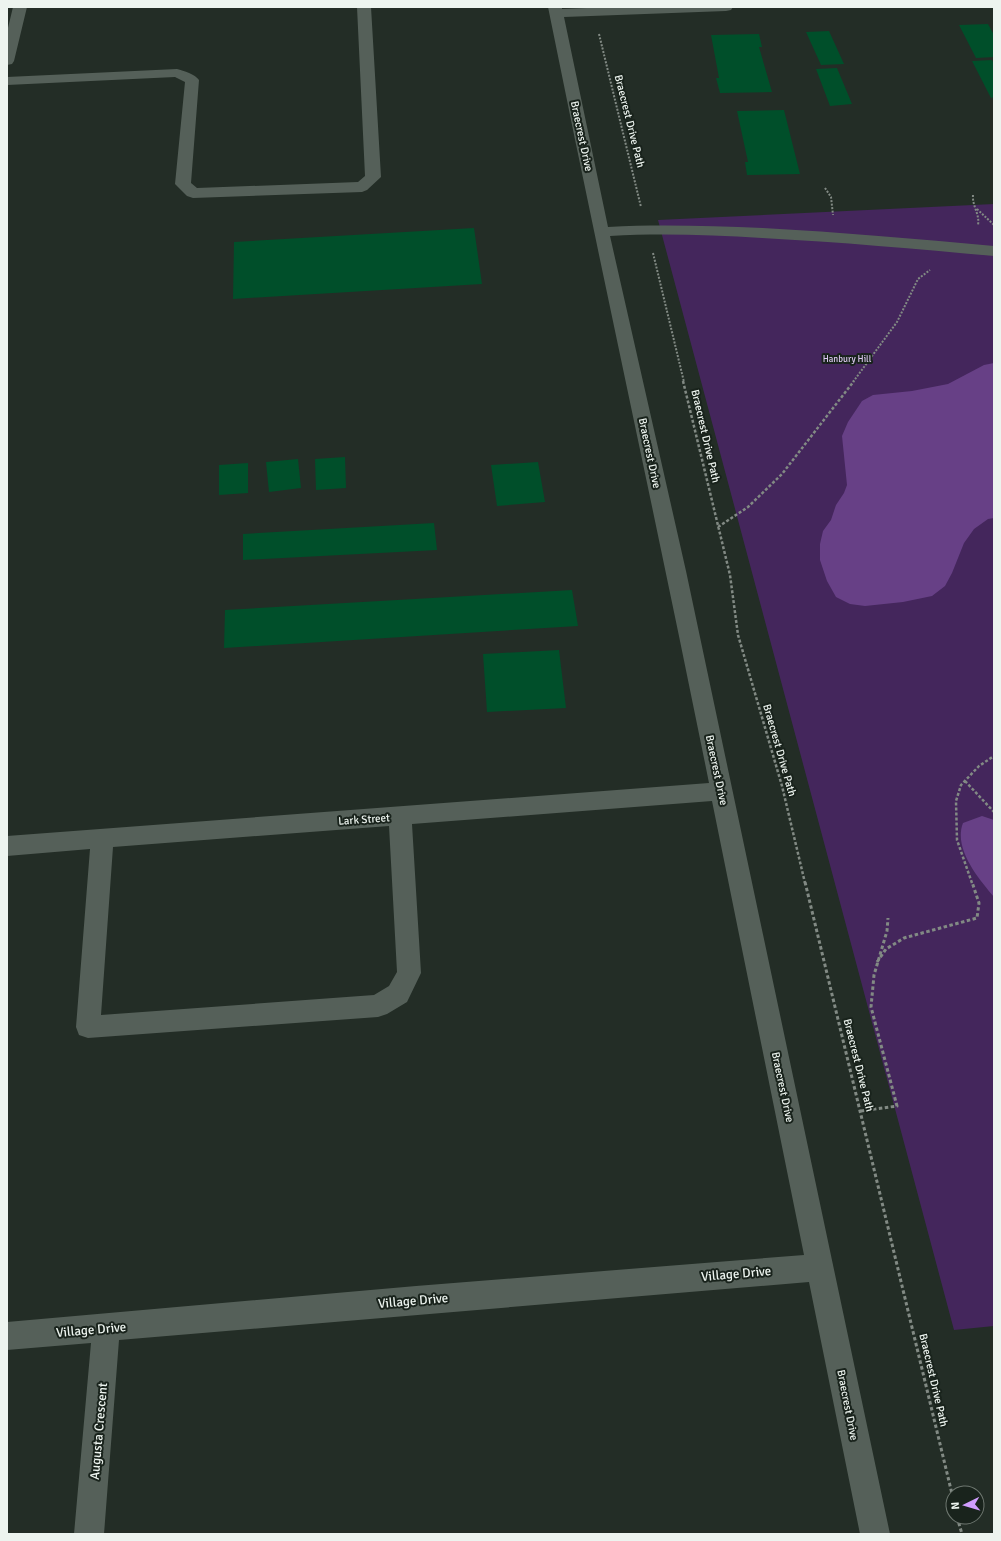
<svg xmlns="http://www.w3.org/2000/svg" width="1001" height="1541" viewBox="0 0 1001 1541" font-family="Signika,sans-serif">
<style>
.green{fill:#44265c}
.forest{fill:#674086}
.building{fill:#004f2a}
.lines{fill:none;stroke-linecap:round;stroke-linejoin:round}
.path-far2{stroke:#828a84;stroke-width:2;stroke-dasharray:2 1.5;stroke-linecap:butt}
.path-far1{stroke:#828a84;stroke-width:2.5;stroke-dasharray:3 2;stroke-linecap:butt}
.path{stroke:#828a84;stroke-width:3;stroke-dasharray:3.5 2.5;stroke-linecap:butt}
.minor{fill:#556059;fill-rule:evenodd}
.labels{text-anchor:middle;stroke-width:4;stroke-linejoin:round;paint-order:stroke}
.far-park-label{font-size:9px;fill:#decaf2;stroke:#19231c}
.street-label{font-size:11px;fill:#edf4ef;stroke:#19231c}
.near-street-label{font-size:13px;fill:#edf4ef;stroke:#19231c}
</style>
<rect width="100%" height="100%" fill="#232d26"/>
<path class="green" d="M994,204V1326L954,1330L658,220Z"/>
<path class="forest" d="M994,363V518L988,519L974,529L964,543L952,573L945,586L932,596L903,602L865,606L850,604L836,597L827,581L820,560V544L823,531L831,520L836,505L844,493L847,485L842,436L848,422L862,401L873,395L912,391L948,384L984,365Z
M982,816L994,820V897C979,879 953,849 963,823Z"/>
<path class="building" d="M988,24L994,35V57L976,58L959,25Z
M829,31L844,64L821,65L806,32Z
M759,34L762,47H759L772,92L720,93L716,78H719L711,35Z
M992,60L994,64V97L991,98L972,61Z
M837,68L852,104L830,106L816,69Z
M784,110L800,174L747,175L745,162H748L737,111Z
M474,228L482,284L233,299L234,242Z
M345,457L346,488L316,490L315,459Z
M298,459L301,488L269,492L266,462Z
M538,462L545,502L497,506L491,465Z
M248,463V493L219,495V465Z
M434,523L437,550L243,560V534Z
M572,590L578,626L224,648L225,610Z
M559,650L566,708L487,712L483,654Z"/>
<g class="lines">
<path class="path-far2" d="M599,34L641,207
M825,188L831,197L833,215
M973,195C972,206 980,214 978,225
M977,209L994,225
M653,253L684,382
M853,382L897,322L918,279L930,270"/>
<path class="path-far1" d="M683,381L730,575L738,635L782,786L805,883
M718,527L748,507L782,474L854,381
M965,781L994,812
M972,883L957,840L956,801L961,785L979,766L994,756"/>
<path class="path" d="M805,882L953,1498
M877,962L886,949L904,938L977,918L979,903L972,882
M861,1111L897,1106L871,1007L874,975L887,931L888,918
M957,1517L962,1534"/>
<path class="minor" d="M13,7H27L14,61L12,64L7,65V32Z
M357,7H371L381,177L367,190L362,192L193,198L187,196L175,184L185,82L175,77L7,85V77L177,69C184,71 195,74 199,80L191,183L197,188L358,182L365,176Z
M548,7H562V9L611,7H733L731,10L726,11L564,17L608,227C660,224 711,226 763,228C840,232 917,239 994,246V256C917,249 839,242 762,238C711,235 661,233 610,236L686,571L890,1534H860L809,1282L119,1340L104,1534H74L91,1343L7,1350V1322L416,1286L804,1255L712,801L412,824L421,973L407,1002L387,1014L378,1017L88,1038L79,1035L76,1027L90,849L7,856V836L709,783C657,524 600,266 548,7ZM389,826L397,972L389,986L374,995L101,1015L113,847Z"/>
</g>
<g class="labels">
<g class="far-park-label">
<text x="847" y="362">Hanbury Hill</text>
</g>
<g class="street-label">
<text transform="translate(630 121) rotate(76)" y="4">Braecrest Drive Path</text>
<text transform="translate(582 136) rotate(78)" y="4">Braecrest Drive</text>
<text transform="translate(706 436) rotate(77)" y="4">Braecrest Drive Path</text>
<text transform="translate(650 453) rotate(78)" y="4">Braecrest Drive</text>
<text transform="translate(780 750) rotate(74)" y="4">Braecrest Drive Path</text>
<text transform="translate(717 770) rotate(78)" y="4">Braecrest Drive</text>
<text transform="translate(364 819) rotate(-4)" y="4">Lark Street</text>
<text transform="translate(859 1065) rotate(76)" y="4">Braecrest Drive Path</text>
<text transform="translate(783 1087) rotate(78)" y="4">Braecrest Drive</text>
<text transform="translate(934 1380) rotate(77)" y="4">Braecrest Drive Path</text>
<text transform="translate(848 1405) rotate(79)" y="4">Braecrest Drive</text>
</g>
<g class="near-street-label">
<text transform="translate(736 1273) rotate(-5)" y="5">Village Drive</text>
<text transform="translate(413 1300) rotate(-5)" y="5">Village Drive</text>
<text transform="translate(91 1329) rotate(-5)" y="5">Village Drive</text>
<text transform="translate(98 1431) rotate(-85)" y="5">Augusta Crescent</text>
</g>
</g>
<rect width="1001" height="1541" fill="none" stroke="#edf4ef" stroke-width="16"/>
<g transform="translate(965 1505) rotate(265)"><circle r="19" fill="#19231c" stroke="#6e7770"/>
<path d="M0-3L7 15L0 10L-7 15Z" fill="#d09dfe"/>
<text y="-6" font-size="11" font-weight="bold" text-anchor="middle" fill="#edf4ef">N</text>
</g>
</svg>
